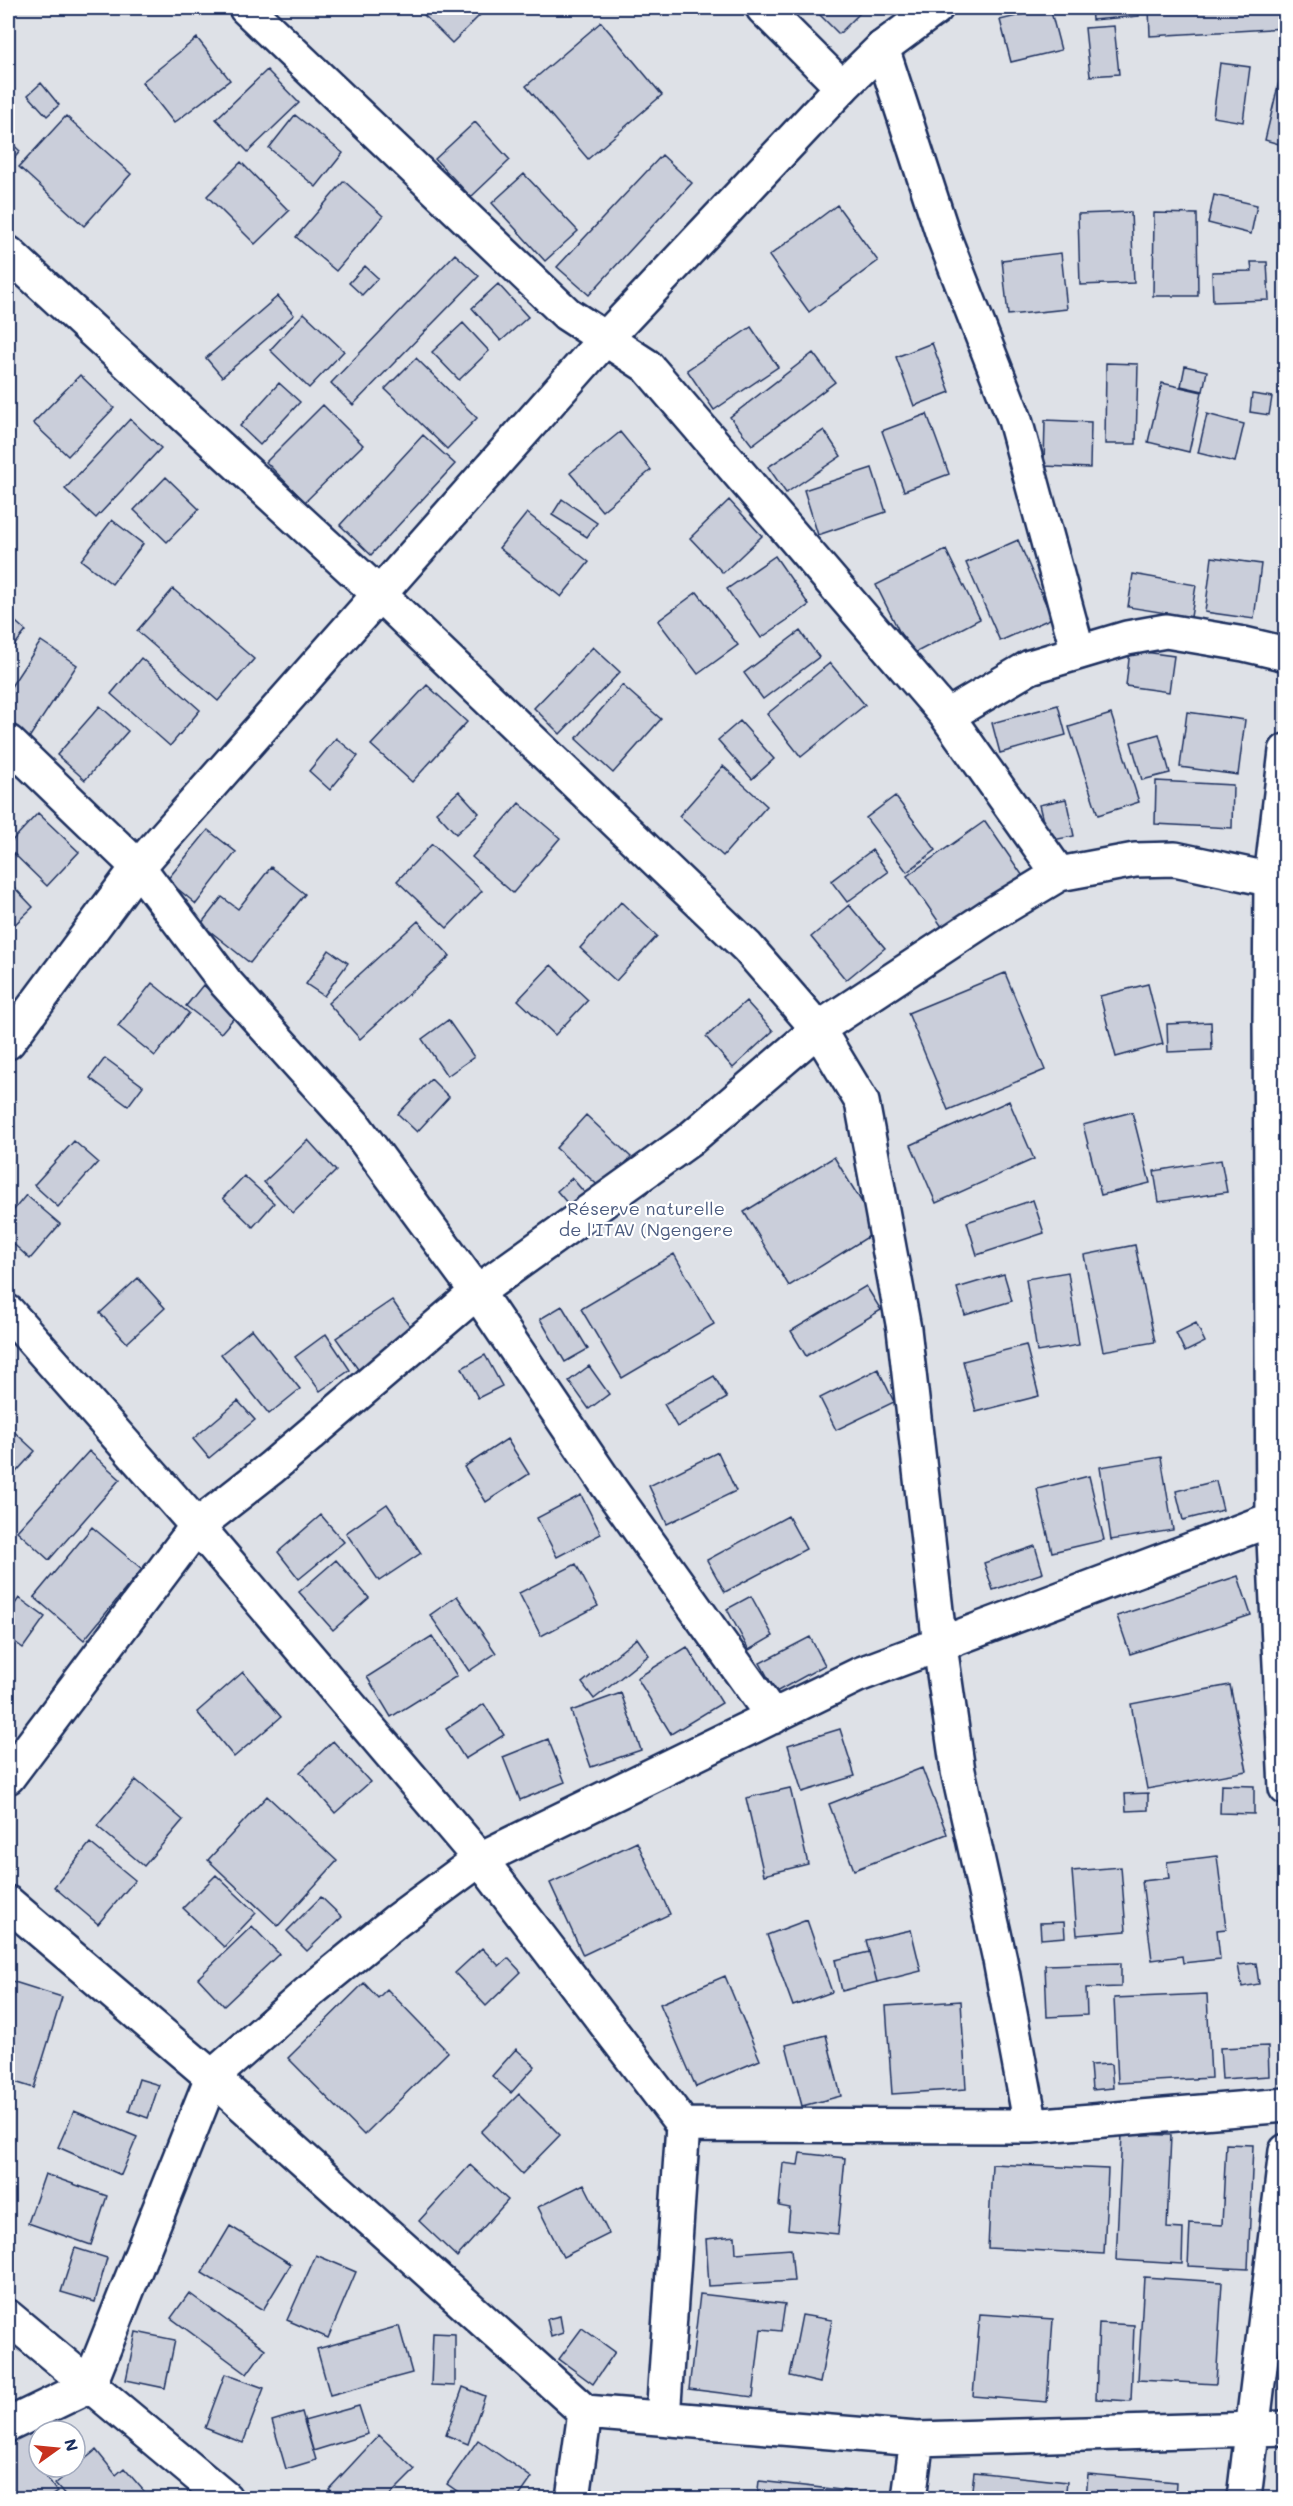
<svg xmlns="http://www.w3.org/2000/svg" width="1293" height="2506" viewBox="0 0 1293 2506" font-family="Mali,sans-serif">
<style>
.green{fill:#dee1e7;stroke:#7c88a2;stroke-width:1.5;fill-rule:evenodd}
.building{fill:#caceda;stroke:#1b2f5e;stroke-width:1.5}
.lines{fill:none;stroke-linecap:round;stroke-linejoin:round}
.minor-casing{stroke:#1b2f5e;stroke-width:38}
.tertiary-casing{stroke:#1b2f5e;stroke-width:38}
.minor{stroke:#fff;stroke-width:33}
.tertiary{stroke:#fff;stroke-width:33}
.labels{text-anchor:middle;stroke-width:4.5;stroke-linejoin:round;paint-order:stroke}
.park-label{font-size:18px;fill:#4c5c80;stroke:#fff}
</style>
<rect width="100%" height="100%" fill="#fff"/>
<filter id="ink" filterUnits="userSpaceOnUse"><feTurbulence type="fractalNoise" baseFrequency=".0167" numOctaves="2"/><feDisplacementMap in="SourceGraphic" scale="12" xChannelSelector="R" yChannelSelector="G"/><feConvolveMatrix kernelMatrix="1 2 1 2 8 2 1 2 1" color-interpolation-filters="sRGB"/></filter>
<g filter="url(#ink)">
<path class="green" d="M8,8H1285V2498H8ZM39,2431H75V2467H39Z"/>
<path class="building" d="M417,8H479L483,12L452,43Z
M813,8H865L839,34Z
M1050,8L1061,50L1011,62L1000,20Z
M1091,8H1138L1139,16L1092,20Z
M1149,8H1286V28L1150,36Z
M601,22L662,95L588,159L526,86Z
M1114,26L1119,74L1090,76L1085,28Z
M197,38L230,80L174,123L142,82Z
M1220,63L1250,67L1243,122L1213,117Z
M1283,65H1286V146L1265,140Z
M267,70L299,103L248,152L216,119Z
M41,83L59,105L47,116L28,95Z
M295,115L343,153L316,187L269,148Z
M66,116L131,174L84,226L19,167Z
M475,122L510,160L471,197L435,159Z
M8,140L20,151L8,166Z
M662,155L692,183L589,295L557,267Z
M241,162L289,211L255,244L207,196Z
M524,174L578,231L545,261L492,203Z
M344,181L383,216L336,271L296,237Z
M1214,195L1257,205L1251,234L1208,223Z
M837,205L878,261L809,312L769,256Z
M1131,212L1134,283L1080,285L1078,214Z
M1154,213L1197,214L1198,296H1153Z
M1061,253L1067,309L1008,315L1002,260Z
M455,254L479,276L353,405L331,383Z
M1251,262H1267L1269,300L1213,302L1212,272L1252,271Z
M365,266L378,278L362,295L349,283Z
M498,284L528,317L501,341L472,308Z
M278,296L294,315L222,377L206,358Z
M304,313L344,351L309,388L270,350Z
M463,323L489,351L459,380L432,352Z
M751,327L778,367L714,410L687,370Z
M932,343L950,392L914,406L896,357Z
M813,353L835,382L752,445L730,417Z
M416,358L477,418L447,449L385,389Z
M1106,363L1138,364L1136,444H1105Z
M1185,366L1207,371L1203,391L1181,386Z
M80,375L114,408L68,456L33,423Z
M279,383L300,402L260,445L240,426Z
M1162,383L1202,392L1189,452L1148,442Z
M1252,394L1272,397L1269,415L1250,412Z
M323,405L363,445L305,502L266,462Z
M927,414L949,474L904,491L882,431Z
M1207,414L1244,424L1235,462L1198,453Z
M130,419L161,448L96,518L65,489Z
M1045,420L1091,422L1090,468L1044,466Z
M824,430L841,456L786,493L768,467Z
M620,432L651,470L602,511L570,473Z
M423,435L455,464L371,555L340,525Z
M872,468L886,512L818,535L804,490Z
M166,477L199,509L167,542L134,510Z
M562,499L597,523L587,537L552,515Z
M729,500L762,536L723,573L690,538Z
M527,513L589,562L561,597L499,548Z
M112,520L143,544L112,584L81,560Z
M1018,540L1052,618L1000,641L966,563Z
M946,550L980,619L911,655L876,585Z
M775,556L809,605L761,638L727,589Z
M1212,557L1261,564L1254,619L1205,612Z
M1133,574L1196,585L1191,617L1128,607Z
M173,589L254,659L218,701L137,631Z
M697,592L738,645L698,674L658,621Z
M8,615L26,631L8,653Z
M800,631L819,657L763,699L744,673Z
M41,641L77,665L27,741L8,728V691Z
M593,647L620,672L560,734L534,708Z
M1130,650L1174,656L1169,692L1126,686Z
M141,658L200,710L170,746L111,694Z
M830,663L865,705L801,757L767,714Z
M427,685L467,722L412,782L371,745Z
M622,685L661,719L613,773L576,739Z
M1058,705L1066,735L1000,753L992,723Z
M100,706L128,731L85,780L57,755Z
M1187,712L1245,720L1238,775L1180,767Z
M1111,714L1139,802L1098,815L1069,727Z
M740,721L774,759L752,779L718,740Z
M1159,734L1170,773L1142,780L1131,742Z
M336,738L358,756L330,790L309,771Z
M723,766L767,806L723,856L679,816Z
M1156,781L1233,785L1232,828L1155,824Z
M459,791L479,813L456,834L436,812Z
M895,796L936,850L907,872L866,818Z
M1066,799L1074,836L1048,841L1039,805Z
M519,803L560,838L513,893L472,857Z
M38,813L79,852L47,886L8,848V845Z
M985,821L1027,882L949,937L907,876Z
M208,830L236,852L196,904L167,880Z
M432,844L482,891L447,928L397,881Z
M872,850L888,872L847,902L831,881Z
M271,867L305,894L250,963L201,924L222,897L238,909Z
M10,883L33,907L10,929L8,926V885Z
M621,902L657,936L616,981L580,948Z
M849,905L885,948L846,980L811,937Z
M418,921L450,956L360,1039L328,1003Z
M329,950L348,963L324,996L306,984Z
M551,965L588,1000L555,1035L518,1000Z
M1005,973L1045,1070L948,1110L908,1013Z
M152,983L189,1013L155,1056L118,1026Z
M1148,984L1163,1044L1116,1057L1100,996Z
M203,985L238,1013L221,1033L186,1006Z
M746,1001L773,1031L733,1068L706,1037Z
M448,1020L474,1057L447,1076L422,1039Z
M1211,1022L1212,1050L1168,1052L1167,1024Z
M105,1058L143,1086L128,1106L90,1078Z
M431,1079L449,1097L417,1132L398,1114Z
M1009,1101L1034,1159L936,1203L911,1145Z
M1132,1112L1150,1183L1101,1195L1083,1125Z
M586,1115L631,1157L602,1189L556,1148Z
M308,1140L336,1171L293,1213L264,1182Z
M74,1141L98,1162L58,1207L34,1185Z
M834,1157L879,1230L789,1286L744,1212Z
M1221,1160L1227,1192L1159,1202L1154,1171Z
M244,1176L274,1203L253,1227L223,1198Z
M572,1178L589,1198L574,1211L557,1191Z
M26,1195L60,1224L30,1259L8,1239V1217Z
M1033,1200L1044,1233L977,1255L967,1222Z
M1135,1245L1155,1342L1103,1351L1084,1255Z
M674,1254L714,1324L622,1378L581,1309Z
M1068,1272L1079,1345L1037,1352L1026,1279Z
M1004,1274L1012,1301L965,1315L957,1288Z
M138,1278L165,1308L127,1343L100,1313Z
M866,1286L881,1310L806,1356L791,1331Z
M392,1300L417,1336L362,1375L336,1338Z
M562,1306L588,1349L565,1362L540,1319Z
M1196,1323L1205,1342L1185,1352L1176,1333Z
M252,1329L300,1389L269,1414L221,1354Z
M326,1334L350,1370L320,1391L295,1357Z
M1026,1345L1039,1396L976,1412L963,1361Z
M485,1355L502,1386L478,1398L462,1368Z
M589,1366L609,1394L589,1409L569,1381Z
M878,1369L894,1402L836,1430L820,1398Z
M714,1376L727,1398L677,1427L664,1404Z
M238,1401L255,1420L209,1458L193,1439Z
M8,1426L35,1451L8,1481Z
M507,1439L529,1474L486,1502L464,1467Z
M89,1451L120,1479L49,1560L17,1531Z
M718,1452L736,1491L667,1524L649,1486Z
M1161,1457L1173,1530L1111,1540L1100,1467Z
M1089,1476L1104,1540L1052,1552L1037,1489Z
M1216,1481L1223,1510L1183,1520L1176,1491Z
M581,1495L601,1534L557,1557L537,1518Z
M387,1504L421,1553L379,1581L346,1533Z
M321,1515L344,1542L299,1579L278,1552Z
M788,1516L806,1549L725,1592L707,1560Z
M92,1527L142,1569L84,1640L34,1597Z
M1035,1546L1043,1573L993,1590L984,1563Z
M336,1560L369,1598L333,1630L299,1592Z
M576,1564L598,1606L541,1636L519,1593Z
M1238,1576L1251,1615L1130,1654L1117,1616Z
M457,1596L496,1653L469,1671L430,1615Z
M751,1596L773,1636L749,1650L727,1609Z
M19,1598L45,1617L23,1648L8,1637V1614Z
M432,1636L457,1676L391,1717L367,1677Z
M810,1637L825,1665L776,1692L760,1663Z
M637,1638L649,1655L594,1699L582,1683Z
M687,1647L722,1703L671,1734L637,1678Z
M243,1672L281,1717L234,1757L197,1712Z
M1230,1685L1247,1771L1147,1789L1131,1704Z
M621,1693L641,1750L591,1767L571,1711Z
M484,1704L504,1735L465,1759L446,1729Z
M840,1729L855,1776L802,1792L788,1745Z
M548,1739L565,1782L520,1800L503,1757Z
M333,1741L370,1782L335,1813L300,1772Z
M922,1768L947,1834L854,1870L829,1804Z
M136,1780L183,1820L144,1866L97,1826Z
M1221,1785L1254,1786V1814L1220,1813Z
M790,1788L808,1864L764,1875L746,1798Z
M1148,1793V1810L1126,1811L1125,1794Z
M267,1796L337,1861L278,1926L208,1860Z
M637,1842L670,1914L583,1955L550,1883Z
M90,1843L135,1880L98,1924L54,1887Z
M1217,1856L1226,1929L1217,1930L1220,1959L1183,1963L1182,1956L1152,1960L1142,1881L1169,1878L1167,1862Z
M1121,1867L1126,1931L1077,1935L1072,1871Z
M216,1875L256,1913L224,1947L183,1908Z
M321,1897L342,1917L307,1951L287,1931Z
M807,1920L832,1992L793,2006L767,1935Z
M1064,1922L1065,1937L1041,1939L1040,1923Z
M252,1926L279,1954L224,2006L198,1978Z
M911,1930L921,1971L877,1982L866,1940Z
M482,1948L499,1966L508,1958L521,1972L486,2006L455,1973Z
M869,1952L877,1982L842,1991L835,1960Z
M1121,1963V1987L1086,1988L1087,2015L1047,2017L1045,1965Z
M1256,1963L1259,1984L1242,1987L1238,1965Z
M725,1976L760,2060L696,2087L660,2004Z
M8,1980L62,1997L34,2088L8,2080Z
M364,1983L378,1998L387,1989L448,2052L364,2135L288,2058Z
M1207,1994L1211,2078L1118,2083L1114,1998Z
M961,2001L966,2089L892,2094L886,2006Z
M826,2035L841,2096L802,2106L786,2045Z
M1268,2046L1269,2076L1222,2079L1220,2048Z
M516,2049L535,2066L511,2093L492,2076Z
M1111,2064L1113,2088L1092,2090L1090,2065Z
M139,2079L159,2085L148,2118L129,2111Z
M519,2094L560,2135L522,2174L481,2132Z
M74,2111L137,2137L121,2175L58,2147Z
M1122,2134L1171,2135L1167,2228L1183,2229L1182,2264L1116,2260Z
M1226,2144L1253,2145L1248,2269L1188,2266L1190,2223L1222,2225Z
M800,2153L845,2158L838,2234L788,2229L790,2208L779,2206L783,2163L798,2165Z
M992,2164L1108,2169L1104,2254L988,2248Z
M470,2165L508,2200L457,2257L419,2221Z
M45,2174L107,2196L91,2245L28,2223Z
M584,2184L609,2234L563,2257L538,2207Z
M230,2226L291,2264L263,2310L202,2273Z
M735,2236L736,2253L791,2249L794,2281L709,2286L706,2239Z
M75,2248L107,2258L95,2302L61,2292Z
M316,2255L356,2272L328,2338L287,2320Z
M1144,2277L1222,2282L1216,2384L1138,2380Z
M189,2293L265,2349L247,2374L171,2318Z
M700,2294L785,2304L781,2331L761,2329L753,2397L689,2389Z
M980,2314L1053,2319L1047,2402L973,2396Z
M802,2315L832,2320L820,2383L790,2376Z
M560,2316L563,2333L551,2337L547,2319Z
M1099,2323L1134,2325L1131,2401L1096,2399Z
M399,2326L412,2373L330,2395L317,2349Z
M582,2328L615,2352L593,2384L559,2359Z
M136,2332L175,2340L165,2388L126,2380Z
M433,2333L455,2334V2386L431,2385Z
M225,2374L264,2388L243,2443L205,2428Z
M463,2387L485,2396L468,2444L446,2435Z
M359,2406L368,2434L313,2451L304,2421Z
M302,2412L316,2460L286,2469L272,2421Z
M28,2424L39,2440V2467L57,2492L48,2498H8V2437Z
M379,2435L415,2470L387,2498H339L329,2489Z
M478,2440L532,2478L518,2498H467L447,2484Z
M96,2450L116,2475L124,2468L150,2498H67L55,2484Z
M974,2472L1067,2482L1065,2498H971Z
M1088,2474L1176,2482L1175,2498H1086Z
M759,2481L849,2491L848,2498H757Z"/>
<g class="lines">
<defs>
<path id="minor" d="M246,8L567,314L647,366L947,716L1059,874
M763,8L842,87
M882,48L943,235L1015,420L1078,652
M8,253L379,594L747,947L818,1029L862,1102L904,1329L940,1646L958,1771L1000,1960L1031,2126
M947,716L1030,667L1127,638L1166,631L1244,644L1286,654
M8,742L138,867L226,983L354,1125L477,1292L608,1486L773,1717
M1286,751L1271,879L1270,1019L1273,1519L1286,1788
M8,1312L197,1526L480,1859L683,2125L663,2418
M8,1777L197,1526L271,1468L477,1292L689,1140L818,1029L991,915L1059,874L1135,860L1175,859L1286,883
M8,1903L212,2077L585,2412L917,2439L1286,2428
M683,2125L1031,2126L1286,2105
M8,2317L225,2498
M8,2425L89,2386L212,2077L309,1992L396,1921L480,1859L858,1675L1286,1514
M573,2498L585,2412
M909,2498L917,2439
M1244,2498L1286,2151"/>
<path id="tertiary" d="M8,1042L138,867L605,339L842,87L882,48L936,8"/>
</defs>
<use href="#minor" class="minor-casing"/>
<use href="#tertiary" class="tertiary-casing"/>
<use href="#minor" class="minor"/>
<use href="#tertiary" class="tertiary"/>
</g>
</g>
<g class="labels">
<g class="park-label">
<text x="646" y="1215">Réserve naturelle<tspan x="646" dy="21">de l'ITAV (Ngengere</tspan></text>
</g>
</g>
<rect width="1293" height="2506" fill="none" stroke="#fff" stroke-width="30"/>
<rect x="15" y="15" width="1263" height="2476" fill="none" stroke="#1b2f5e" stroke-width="2" filter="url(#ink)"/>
<g transform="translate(57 2449) rotate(75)"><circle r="28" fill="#ffffff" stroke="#a4acbf" stroke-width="1.5"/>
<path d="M0-4.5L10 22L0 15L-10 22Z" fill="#c8321e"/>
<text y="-9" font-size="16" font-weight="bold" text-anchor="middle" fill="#1b2f5e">N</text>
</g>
</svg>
